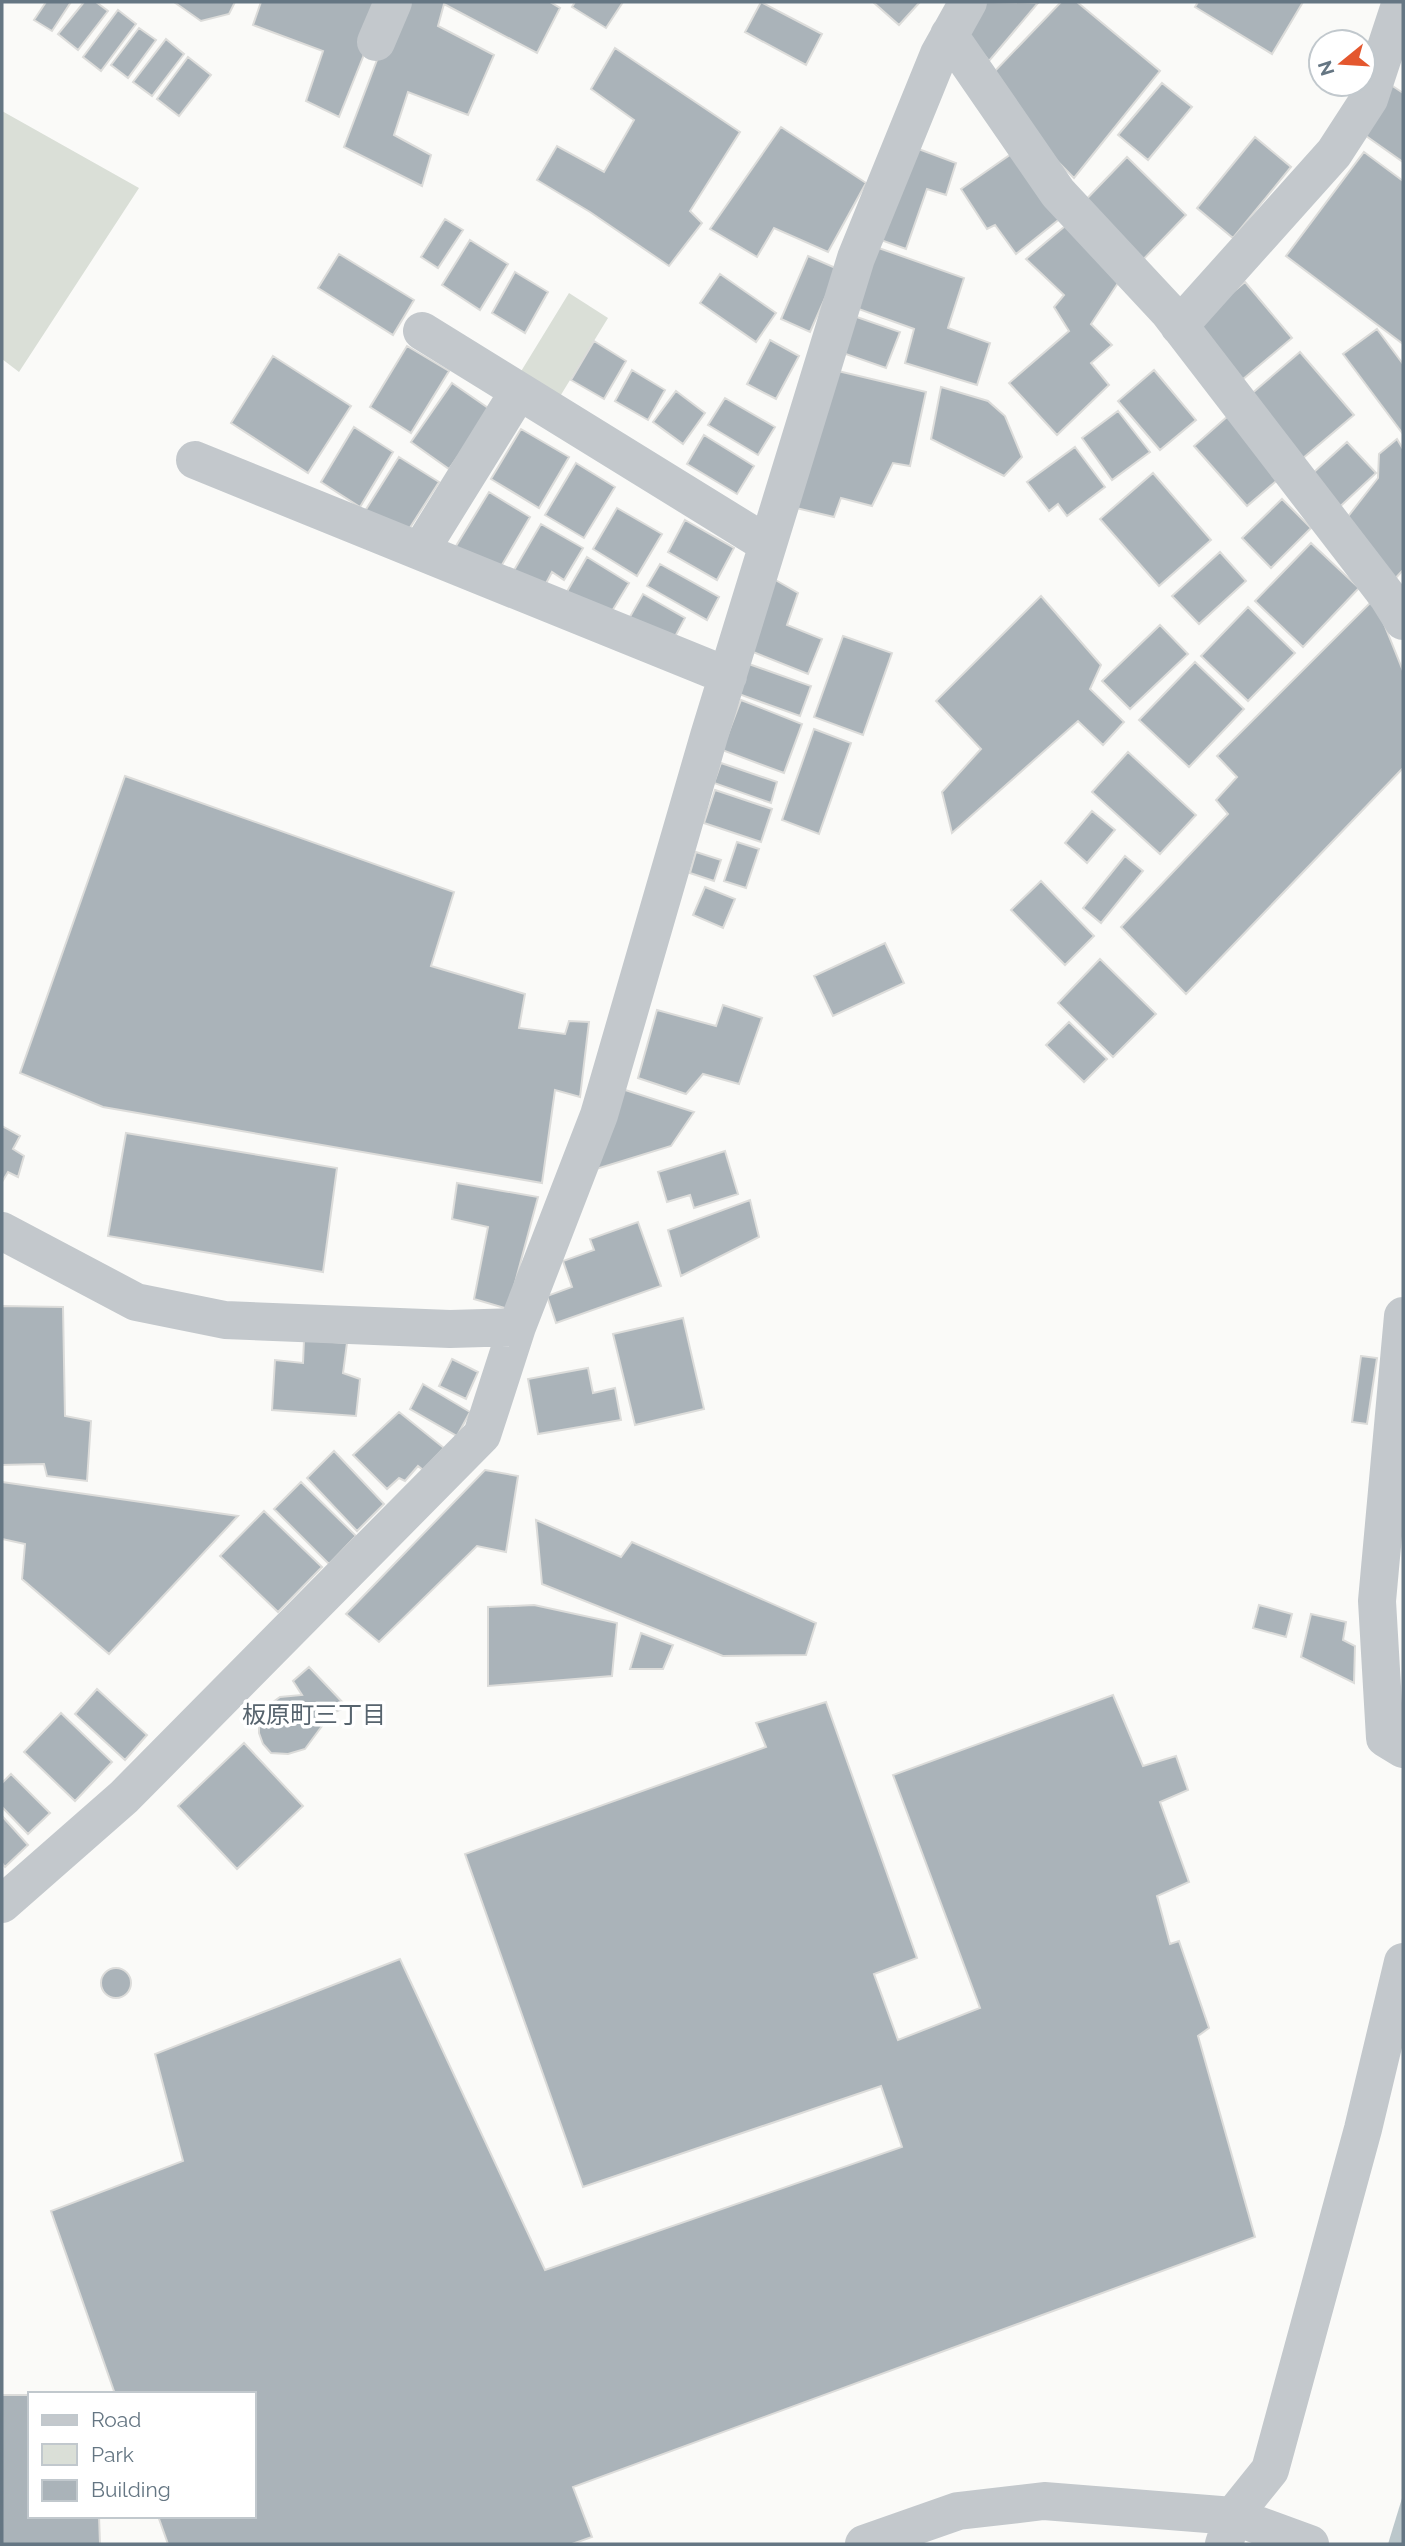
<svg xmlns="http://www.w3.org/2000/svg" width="1405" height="2546" viewBox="0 0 1405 2546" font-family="Raleway,'Noto Sans JP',sans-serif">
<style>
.green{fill:#dadfd7}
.water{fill:#bbc7cb}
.building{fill:#aab3b9;stroke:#dcdcda;stroke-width:2}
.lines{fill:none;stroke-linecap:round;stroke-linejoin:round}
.minor{stroke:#c3c8cc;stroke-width:38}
.labels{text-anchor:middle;stroke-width:7;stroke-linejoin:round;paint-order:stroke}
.neighbourhood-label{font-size:24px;fill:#57646e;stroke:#fff}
</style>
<rect width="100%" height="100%" fill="#fafaf8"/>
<path class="green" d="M2,111L139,188L19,372L2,359Z
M569,293L608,318L559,398L520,373Z"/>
<path class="water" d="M1403,2495V2544H1388Z"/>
<path class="building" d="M46,2H71L52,31L34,20Z
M84,2H96L108,11L78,50L58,34Z
M174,2H235L229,14L201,21Z
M261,2H379L363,57L339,117L306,101L323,51L253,25Z
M399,2H550L560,8L537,53L444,4L438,26L494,55L468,115L408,92L394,135L431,155L422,186L344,147Z
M575,2H623L606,28L572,7Z
M761,2L822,34L806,65L745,32Z
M873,2H920L899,25Z
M981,2L1038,3L989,61L961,26Z
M1061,2H1077L1160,71L1074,178L1001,104L994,72Z
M1198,2H1303L1272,54L1195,7Z
M118,10L136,24L101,71L83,57Z
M139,28L156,40L128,78L111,65Z
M166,39L184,54L152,96L133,82Z
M615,48L740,132L690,211L702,223L669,266L590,212L537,180L557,146L604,172L634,120L591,89Z
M188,57L211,75L179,116L157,99Z
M1162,83L1192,107L1148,160L1118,135Z
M1391,85L1403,93V162L1359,131Z
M781,127L866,183L828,252L774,228L757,257L710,229Z
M1255,137L1291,167L1233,238L1197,208Z
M908,145L956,163L946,195L927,189L906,249L875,238Z
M1017,150L1062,217L1016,254L995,225L987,229L961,189Z
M1364,152L1403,181V344L1286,256Z
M1127,157L1186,215L1134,269L1075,211Z
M445,219L463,230L438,268L421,257Z
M1071,221L1126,271L1091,324L1112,345L1091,363L1109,385L1057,435L1009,383L1069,331L1054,307L1064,295L1026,259Z
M470,240L508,264L480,310L442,285Z
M873,246L964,278L948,328L990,343L977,385L905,363L914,329L853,307Z
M339,254L414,300L393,335L318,288Z
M808,256L838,269L810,332L781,319Z
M515,272L548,292L525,333L492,313Z
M720,274L776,313L756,342L700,303Z
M1245,282L1292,338L1236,385L1189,329Z
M851,315L900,332L886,368L837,351Z
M1377,329L1403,364V434L1343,354Z
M770,340L799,356L776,399L747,384Z
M594,341L626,361L604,399L571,380Z
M407,346L449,371L411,433L370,407Z
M1300,352L1354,415L1296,464L1243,401Z
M273,356L351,406L308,473L231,423Z
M632,370L665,390L648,420L615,401Z
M1154,370L1196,420L1160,450L1118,401Z
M838,371L926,392L910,466L893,463L872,506L841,498L834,517L792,507Z
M452,383L491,410L449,469L411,442Z
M941,387L988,401L1005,416L1022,457L1004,476L931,439Z
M676,391L705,413L683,444L653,422Z
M725,398L775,427L758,455L708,425Z
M1118,411L1150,452L1112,480L1082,438Z
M1228,416L1281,477L1247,506L1194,446Z
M354,427L393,452L360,507L321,482Z
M521,429L569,457L539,508L491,479Z
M704,435L754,466L737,494L687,464Z
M1397,439L1403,449V570L1392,582L1339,528L1378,478L1379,454Z
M1347,442L1376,473L1332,514L1303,482Z
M1075,447L1105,487L1067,516L1058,504L1049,511L1027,482Z
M399,457L439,482L404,537L365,511Z
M576,463L615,487L584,538L545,515Z
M1153,473L1211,540L1159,586L1100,519Z
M489,492L530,517L496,575L453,551Z
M1282,499L1311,528L1271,568L1242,538Z
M617,508L662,534L637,576L593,549Z
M685,520L734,548L717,580L668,552Z
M541,524L583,548L564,580L552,572L543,589L513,572Z
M1311,543L1359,588L1303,647L1255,601Z
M1220,552L1246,581L1199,624L1172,596Z
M587,557L629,583L606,621L565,595Z
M660,564L719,597L707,620L647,586Z
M772,578L798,593L787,625L822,639L808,674L748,650Z
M643,594L685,618L670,646L627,622Z
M1041,596L1101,665L1090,689L1124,722L1103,745L1078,721L952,833L942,792L981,749L936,701Z
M1374,599L1403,671V768L1186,994L1121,927L1228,814L1216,800L1237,777L1217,756Z
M1248,607L1295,653L1248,701L1201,656Z
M1160,625L1188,654L1130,709L1102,681Z
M843,636L892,653L863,735L814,717Z
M1195,662L1244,709L1189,767L1139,720Z
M746,663L811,686L800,716L736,693Z
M741,700L802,724L784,773L722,750Z
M814,729L851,743L819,834L782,820Z
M1128,752L1196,815L1160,854L1092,792Z
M721,763L777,782L771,803L714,783Z
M125,776L454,892L431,966L525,994L519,1028L565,1034L569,1021L589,1022L580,1097L555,1090L542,1183L103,1107L20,1073Z
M715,790L772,809L761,842L704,823Z
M1092,811L1115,830L1087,863L1065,843Z
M737,842L759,849L746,888L724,881Z
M696,852L721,860L714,881L690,873Z
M1125,856L1143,871L1101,923L1083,908Z
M1041,881L1094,936L1065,965L1011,910Z
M705,887L735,899L723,928L693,915Z
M885,943L904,983L833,1016L814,976Z
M1100,959L1156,1014L1113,1057L1058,1003Z
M723,1005L762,1018L739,1084L703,1074L686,1094L638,1078L657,1010L716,1026Z
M1069,1022L1107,1059L1084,1082L1046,1045Z
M619,1088L694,1112L671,1146L593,1170Z
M2,1126L20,1136L13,1149L24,1156L18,1177L8,1172L2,1182Z
M126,1133L337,1168L323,1272L108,1236Z
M725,1151L738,1194L694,1208L690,1195L667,1202L658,1172Z
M457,1183L538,1197L508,1309L474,1299L488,1227L452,1219Z
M750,1200L759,1237L681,1276L668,1230Z
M638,1222L661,1286L556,1323L547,1296L572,1287L563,1261L594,1250L590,1239Z
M2,1306L63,1307L65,1416L91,1421L87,1481L47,1476L44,1464L2,1465Z
M683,1318L704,1409L635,1425L613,1334Z
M304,1340L347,1343L343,1373L360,1379L356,1416L272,1410L275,1360L303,1363Z
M1361,1356L1377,1358L1367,1424L1352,1422Z
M452,1359L478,1372L466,1399L439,1386Z
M588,1368L593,1393L615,1388L621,1420L538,1434L528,1379Z
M423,1384L470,1412L457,1436L410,1409Z
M399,1412L444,1448L423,1470L418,1466L405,1481L399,1478L387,1489L353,1455Z
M334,1451L384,1504L357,1531L307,1478Z
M485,1470L518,1476L506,1552L477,1546L379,1642L346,1614Z
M2,1482L238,1516L109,1654L22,1579L25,1544L2,1539Z
M301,1482L356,1536L329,1564L274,1509Z
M264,1511L322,1567L278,1612L220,1556Z
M536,1520L621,1557L632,1542L816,1623L806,1655L723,1656L542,1584Z
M534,1605L617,1623L612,1676L488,1686V1607Z
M1259,1605L1292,1614L1286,1637L1253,1628Z
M1311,1614L1346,1622L1343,1640L1355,1646L1354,1683L1301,1657Z
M641,1633L673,1645L663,1669H630Z
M309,1667L347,1707L321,1718L322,1726L305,1749L288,1754L271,1753L263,1744L259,1733V1722L265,1708L280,1697L302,1695L293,1681Z
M97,1689L147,1735L125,1760L75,1714Z
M1113,1695L1143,1766L1176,1756L1188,1790L1160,1802L1189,1882L1157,1896L1170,1944L1179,1941L1209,2028L1198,2036L1255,2237L573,2487L592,2537L572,2544H168L158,2516H254V2394H115L51,2211L183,2161L155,2054L400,1959L545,2270L902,2147L881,2086L583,2187L465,1854L766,1747L756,1723L826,1702L917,1958L874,1974L898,2040L980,2008L893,1775Z
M61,1713L112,1762L75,1801L24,1752Z
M244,1743L303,1806L237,1869L178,1806Z
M11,1774L50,1813L28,1834L2,1807V1783Z
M2,1816L28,1845L5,1867L2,1863Z
M101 1983a15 15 0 1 1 30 0a15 15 0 1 1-30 0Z
M2,2395H30V2516H99L100,2544H2Z"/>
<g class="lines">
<path class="minor" d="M949,35L1058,193L1168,311L1388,597L1403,621
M376,42L393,2
M1179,326L1334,153L1369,99L1401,2
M422,331L767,544
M195,460L728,676
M420,551L519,391
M2,1231L136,1302L225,1320L450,1329L517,1327L599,1115L709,736L856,258L939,54L968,2
M1403,1316L1377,1601L1385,1738L1403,1749
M2,1904L124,1797L482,1435L517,1327
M864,2544L958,2511L1044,2501L1233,2516L1310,2544
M1224,2544L1233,2516L1270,2470L1363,2129L1403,1962"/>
</g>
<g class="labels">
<g class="neighbourhood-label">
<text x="314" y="1723">板原町三丁目</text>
</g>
</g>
<rect width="1405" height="2546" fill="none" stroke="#657683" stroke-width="7"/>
<rect x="28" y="2392" width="228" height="126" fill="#ffffff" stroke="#c1c8cd" stroke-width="2"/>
<rect x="42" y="2415" width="35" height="10" fill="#c3c8cc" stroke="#c1c8cd" stroke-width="2"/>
<text x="91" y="2427" font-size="21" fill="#657683">Road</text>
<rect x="42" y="2444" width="35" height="21" fill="#dadfd7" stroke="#c1c8cd" stroke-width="2"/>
<text x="91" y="2462" font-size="21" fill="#657683">Park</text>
<rect x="42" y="2480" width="35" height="21" fill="#aab3b9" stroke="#c1c8cd" stroke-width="2"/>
<text x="91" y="2497" font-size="21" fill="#657683">Building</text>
<g transform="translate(1342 63) rotate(252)"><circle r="33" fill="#ffffff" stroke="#c1c8cd" stroke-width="2"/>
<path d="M0-5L12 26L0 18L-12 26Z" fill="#e4572e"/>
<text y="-10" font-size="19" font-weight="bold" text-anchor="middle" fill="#657683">N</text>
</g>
</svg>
